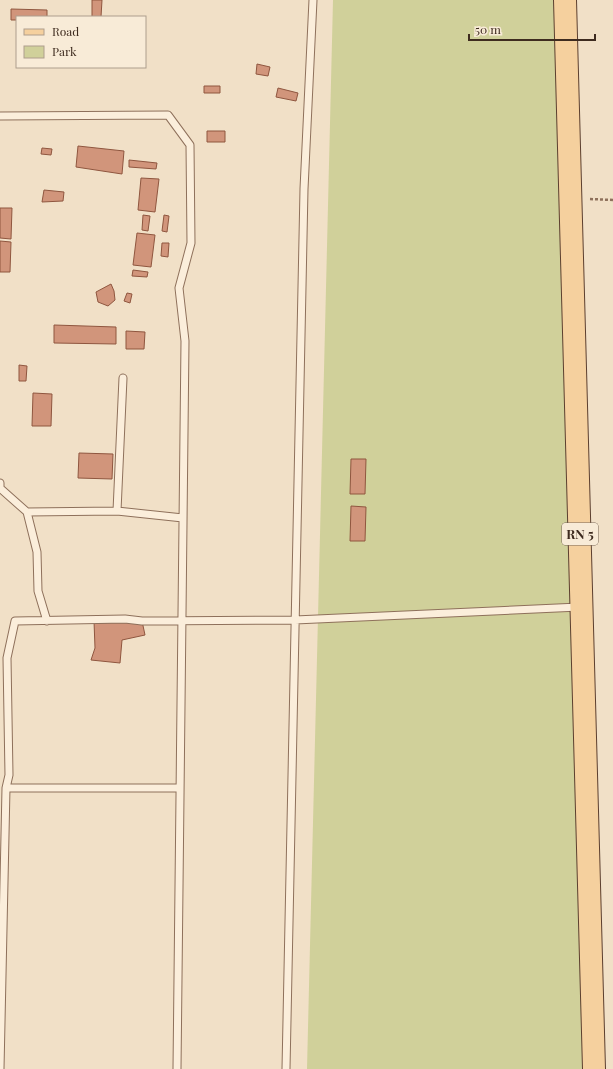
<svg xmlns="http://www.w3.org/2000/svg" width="613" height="1069" viewBox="0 0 613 1069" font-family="'Playfair Display',serif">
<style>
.green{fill:#d0d09a}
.building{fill:#d1957b;stroke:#8f563f}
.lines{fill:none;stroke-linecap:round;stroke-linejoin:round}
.service-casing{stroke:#8e705b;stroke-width:9}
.primary-casing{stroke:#5c3f2f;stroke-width:24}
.path{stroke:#8e705b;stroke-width:2.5;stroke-dasharray:3 2;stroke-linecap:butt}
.service{stroke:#fbeedb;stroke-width:7}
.primary{stroke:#f5d09e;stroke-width:22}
.labels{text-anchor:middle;stroke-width:3.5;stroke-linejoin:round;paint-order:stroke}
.shield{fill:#f8ebd7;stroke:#766556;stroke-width:1}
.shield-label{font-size:13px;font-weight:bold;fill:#3e2b1f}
</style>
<rect width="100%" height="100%" fill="#f1e0c7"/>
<path class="green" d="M333,0H574L596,1069H307Z"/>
<path class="building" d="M92,0H102L101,17H92Z
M11,9L47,10V17H17V20H11Z
M257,64L270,67L268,76L256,74Z
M204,86H220V93H204Z
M278,88L298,93L296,101L276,97Z
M207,131H225V142H207Z
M78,146L124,151L122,174L76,167Z
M42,148L52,149L51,155L41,154Z
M129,160L157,163L156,169L129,167Z
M141,178L159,179L155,212L138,210Z
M44,190L64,192L63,201L42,202Z
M0,208H12L11,239L0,238Z
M143,215L150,216L148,231L142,230Z
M164,215L169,216L167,232L162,231Z
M137,233L155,235L151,267L133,265Z
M0,241L11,242L10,272H0Z
M162,243H169L168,257L161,256Z
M133,270L148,272L147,277L132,276Z
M111,284L114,291L115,300L108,306L98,302L96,292Z
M127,293L132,294L130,303L124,301Z
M54,325L116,327V344L54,343Z
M126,331L145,332L144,349H126Z
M19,365L27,366L26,381H19Z
M33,393L52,394L51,426H32Z
M79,453L113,454L112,479L78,478Z
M351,459H366L365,494H350Z
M351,506L366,507L365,541H350Z
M94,621H142L145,635L122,640L120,663L91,660L95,648Z"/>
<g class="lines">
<defs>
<path id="service" d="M0,116L168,115L190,145L191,243L179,288L185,341L177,1069
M0,483V488L27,512L117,511L183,518
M117,511L123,378
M27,512L37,552L38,591L47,621
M6,788H180
M0,1069L6,788L9,775L7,658L15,621L125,619L142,621L295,620L579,607
M286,1069L304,189L313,0"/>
<path id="primary" d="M565,0L594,1069"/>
</defs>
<use href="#service" class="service-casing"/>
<use href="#primary" class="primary-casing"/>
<path class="path" d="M590,199L613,200"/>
<use href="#service" class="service"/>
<use href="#primary" class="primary"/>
</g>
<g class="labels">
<rect class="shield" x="562" y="523" width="36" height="22" rx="3"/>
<g class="shield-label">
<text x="580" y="539">RN 5</text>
</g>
</g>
<rect x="16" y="16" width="130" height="52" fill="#f8ebd7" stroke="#ae9e8d"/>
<rect x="24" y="29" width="20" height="6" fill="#f5d09e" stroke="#ae9e8d"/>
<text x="52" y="36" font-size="12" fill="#3e2b1f">Road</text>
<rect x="24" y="46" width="20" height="12" fill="#d0d09a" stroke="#ae9e8d"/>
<text x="52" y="56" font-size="12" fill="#3e2b1f">Park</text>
<path d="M469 34v6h126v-6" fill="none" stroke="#3e2b1f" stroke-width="2"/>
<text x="475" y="34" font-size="12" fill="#3e2b1f" stroke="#f8ebd7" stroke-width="3" paint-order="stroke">50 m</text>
</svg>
